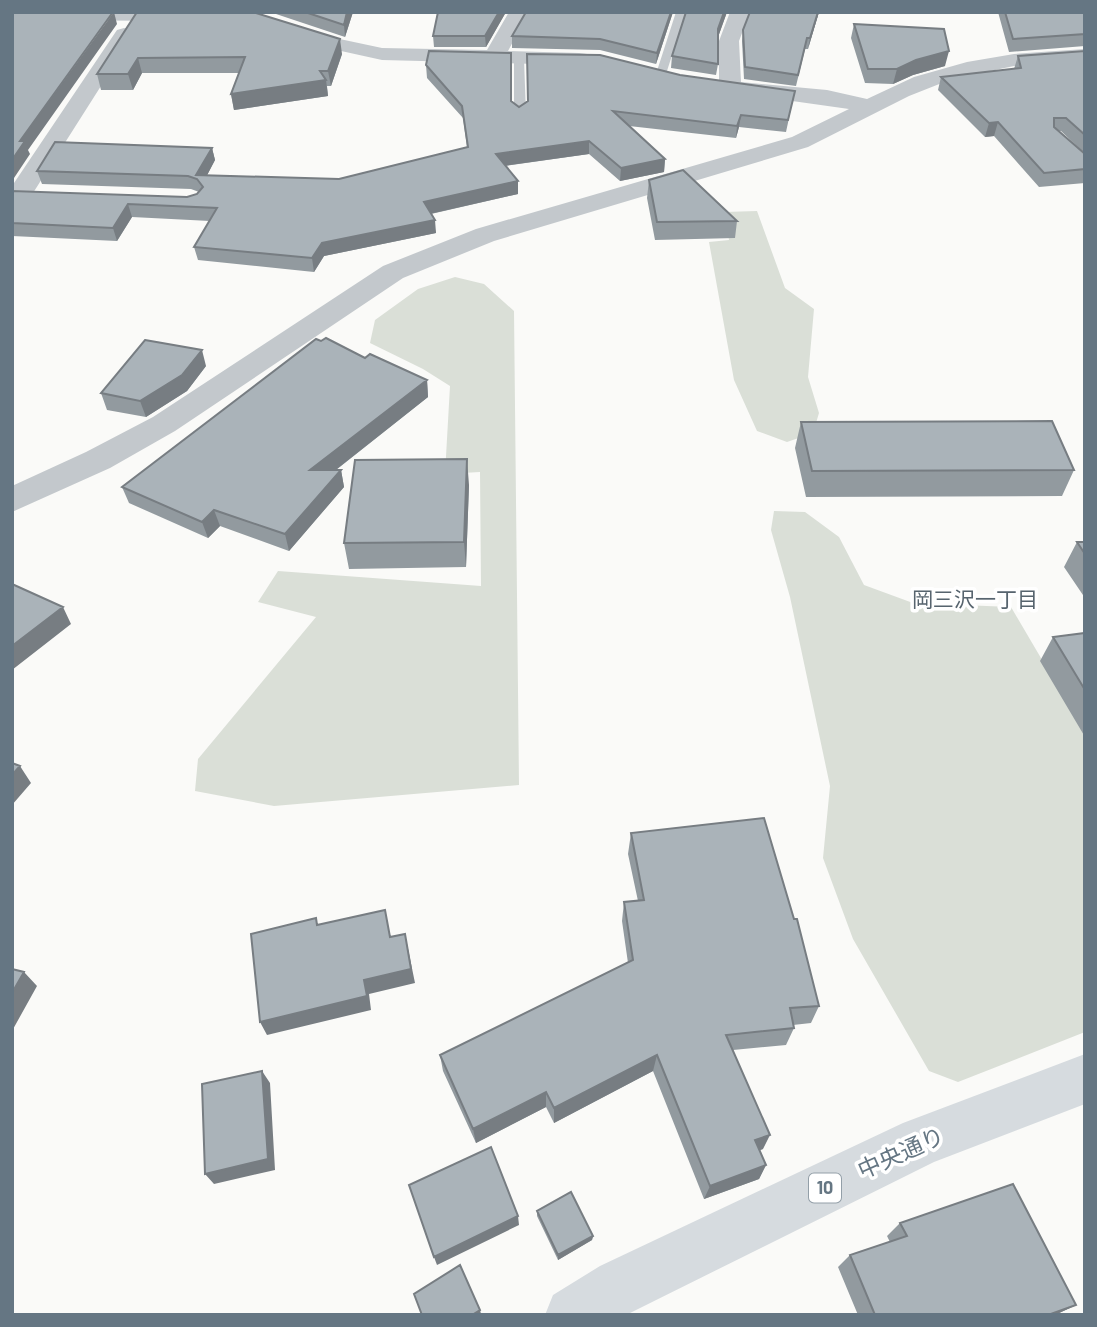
<svg xmlns="http://www.w3.org/2000/svg" width="1097" height="1327" viewBox="0 0 1097 1327" font-family="Barlow,'Noto Sans JP',sans-serif">
<style>
.green{fill:#dadfd7}
.lines{fill:none;stroke-linecap:round;stroke-linejoin:round}
.service{fill:#c3c8cc;fill-rule:evenodd}
.minor{fill:#c3c8cc;fill-rule:evenodd}
.primary{fill:#d6dbdf;fill-rule:evenodd}
.wall{fill:#929a9f;fill-rule:evenodd}
.shaded-wall{fill:#777d82}
.building{fill:#aab3b9;stroke:#777d82;stroke-width:2}
.labels{text-anchor:middle;stroke-width:7;stroke-linejoin:round;paint-order:stroke}
.shield{fill:#fff;stroke:#939fa8;stroke-width:2}
.shield-label{font-size:18px;font-weight:bold;fill:#657683}
.neighbourhood-label{font-size:21px;fill:#57646e;stroke:#fff}
.near-street-label{font-size:23px;fill:#657683;stroke:#fff}
</style>
<rect width="100%" height="100%" fill="#fafaf8"/>
<path class="green" d="M757,211L785,288L814,309L808,377L819,413L813,433L787,442L757,431L734,380L709,242L729,240L724,212Z
M455,277L484,284L514,311L519,785L274,806L195,791L198,759L316,617L258,602L278,571L481,586L480,472L445,474L450,386L423,369L370,343L375,320L418,289Z
M774,511L805,512L839,537L864,585L913,603L1011,607L1085,733V1032L958,1082L929,1071L853,939L823,858L830,786L790,597L771,530Z"/>
<g class="lines">
<path class="service" d="M676,12H686L666,74L657,76L656,74Z
M519,56L524,59L526,114L520,117L514,114V59Z"/>
<path class="minor" d="M12,12H197L199,15L196,19L189,21L12,20Z
M509,12H529L508,51L579,53L587,54L590,59L587,64L579,65L382,60L323,47L285,34L282,30L285,26L292,24L335,38L382,48L487,50Z
M730,12H750L739,41L741,82L827,90L867,99L914,77L967,62L1014,54L1085,49V61L1014,66L952,79L909,96L808,147L494,241L403,278L175,431L110,468L12,512V486L86,452L153,417L383,266L476,229L792,137L849,109L722,91L719,86V41Z
M124,28L131,30L134,34L33,193L29,198L12,199V186L117,30Z"/>
<path class="primary" d="M1085,1054V1104L934,1162L626,1315H545L553,1295L600,1266L903,1123Z"/>
</g>
<path class="wall" d="M137,12L342,54L331,86H327L328,96L234,110L231,94L239,73H142L133,90H101L97,74Z
M268,12H353L345,37L276,14Z
M506,12L486,47H434L433,36Z
M526,12H673L656,64L600,50L512,48V36Z
M686,12H727L718,37V64L716,75L671,68L672,56Z
M819,12L808,49H805L796,86L744,79L742,41L743,30Z
M998,12H1085V46L1009,52Z
M854,24L945,66L913,75L893,84L865,83L851,38Z
M1085,51V183L1039,187L994,136L985,137L938,90L941,77L1014,69L1018,56ZM1058,131H1061L1082,151Z
M426,65L511,102L519,107L792,104L786,132L739,127L736,138L629,126L665,159L664,172L620,181L589,154L505,166L518,194L431,214L436,233L324,256L314,272L198,260L194,247L210,221L132,217L117,241L12,236V191L187,197L197,194L199,192L191,189L42,184L37,171L212,148L215,160L207,175L339,179L467,147L463,118L427,78Z
M649,180L737,221L735,238L655,240L647,198Z
M365,358L427,380L428,397L336,470H341L344,487L289,551L220,526L208,538L129,503L122,487Z
M206,366L187,391L146,417L107,410L101,393Z
M801,422L1074,470L1062,496L806,497L795,448Z
M469,485L466,567L349,569L344,543Z
M1077,542H1085V598L1064,567Z
M1085,633V737L1040,661L1053,637Z
M631,833L819,1006L811,1023L793,1025L794,1028L786,1045L733,1050L763,1149L760,1150L766,1165L759,1179L704,1199L653,1071L554,1123L546,1107L476,1143L443,1071L440,1055L628,963L622,921L624,902L638,901L628,854Z
M537,1211L593,1236L592,1240L558,1260L537,1216Z
M900,1223L1076,1305L1055,1315H858L838,1267L850,1255L890,1242L887,1236Z"/>
<path class="shaded-wall" d="M114,12L117,24L28,150L30,154L12,181V160L20,141Z
M347,12H353L345,37L344,25Z
M499,12H506L486,47L485,36Z
M671,12H673L656,64L657,53Z
M724,12H727L717,40L718,29Z
M818,12H819L808,49L810,38Z
M340,39L342,54L331,86L328,71Z
M949,51L945,66L913,75L893,84L897,69L916,60Z
M138,58L142,73L133,90L128,74Z
M326,80L328,96L234,110L231,94Z
M741,115L739,127L736,138L737,126Z
M998,122L994,136L985,137L989,123Z
M589,141V154L496,167V154Z
M212,148L215,160L202,185L196,175Z
M665,159L664,172L620,181L621,168Z
M518,181V194L425,215L424,202Z
M128,204L132,217L117,241L113,228Z
M435,220L436,233L324,256L314,272L312,258L322,243Z
M202,350L206,366L187,391L146,417L140,401Z
M427,380L428,397L314,487L310,470Z
M467,459L469,485L466,567L464,542Z
M341,470L344,487L289,551L285,534Z
M214,510L220,526L208,538L202,522Z
M63,607L71,624L12,670V646Z
M20,766L31,783L12,805V775Z
M405,934L415,983L369,994L371,1010L267,1035L260,1022L364,980Z
M24,972L37,986L12,1031V993Z
M657,1055L653,1071L554,1123V1108Z
M262,1071L270,1083L275,1170L214,1184L205,1174Z
M546,1092V1107L476,1143L473,1129Z
M770,1135L763,1149L748,1154L755,1140Z
M766,1165L759,1179L704,1199L710,1186Z
M518,1216L519,1225L437,1265L434,1257Z
M593,1236L592,1240L558,1260V1255Z
M1076,1305L1055,1315H1048Z
M480,1310L481,1314L479,1315H472Z"/>
<path class="building" d="M12,12H113L20,141H25L12,160Z
M137,12L256,13L340,39L328,71H320L326,80L231,94L245,57L138,58L128,74H97Z
M305,12H347L344,25Z
M438,12H499L485,36H433Z
M526,12H671L657,53L600,39L512,36Z
M686,12H724L718,29V64L672,56Z
M750,12H818L810,38H807L798,75L745,67L743,30Z
M1005,12H1085V34L1013,39Z
M854,24L944,29L949,51L916,60L897,69H868Z
M429,51L511,53V101L519,107L528,101L527,54L600,55L680,75L795,91L788,120L741,115L737,126L613,111L665,159L621,168L589,141L496,154L518,181L424,202L435,220L322,243L312,258L194,247L217,208L128,204L113,228L12,223V191L187,197L197,194L203,187L197,179L188,176L37,171L55,142L212,148L196,175L339,179L468,147L462,106L426,65Z
M1085,51V135L1066,118H1054V127L1085,154V169L1044,173L998,122L989,123L941,77L1021,68L1018,56Z
M683,170L737,221L657,222L649,180Z
M326,338L365,358L370,354L427,380L310,470H341L285,534L214,510L202,522L122,487L316,339L321,341Z
M145,340L202,350L182,375L140,401L101,393Z
M1052,421L1074,470L812,471L801,422Z
M467,459L464,542L344,543L355,460Z
M1077,542H1085V554Z
M12,584L63,607L12,646Z
M1085,633V690L1053,637Z
M12,763L20,766L12,775Z
M764,818L794,919H797L819,1006L790,1008L794,1028L726,1035L770,1135L755,1140L766,1165L710,1186L657,1055L554,1108L546,1092L473,1129L440,1055L633,960L624,902L644,900L631,833Z
M385,910L390,937L405,934L411,969L364,980L367,996L260,1022L251,934L316,918L317,925Z
M12,969L24,972L12,993Z
M262,1071L268,1159L205,1174L202,1084Z
M491,1147L518,1216L434,1257L409,1185Z
M1013,1184L1076,1305L1048,1315H875L850,1255L907,1236L900,1223Z
M571,1192L593,1236L558,1255L537,1211Z
M460,1265L480,1310L472,1315H422L414,1294Z"/>
<g class="labels">
<rect class="shield" x="809" y="1173.5" width="32" height="29" rx="5"/>
<g class="shield-label">
<text x="825" y="1194">10</text>
</g>
<g class="neighbourhood-label">
<text x="975" y="607">岡三沢一丁目</text>
</g>
<g class="near-street-label">
<text transform="translate(901 1153) rotate(-24)" y="8">中央通り</text>
</g>
</g>
<rect width="1097" height="1327" fill="none" stroke="#657683" stroke-width="28"/>
</svg>
